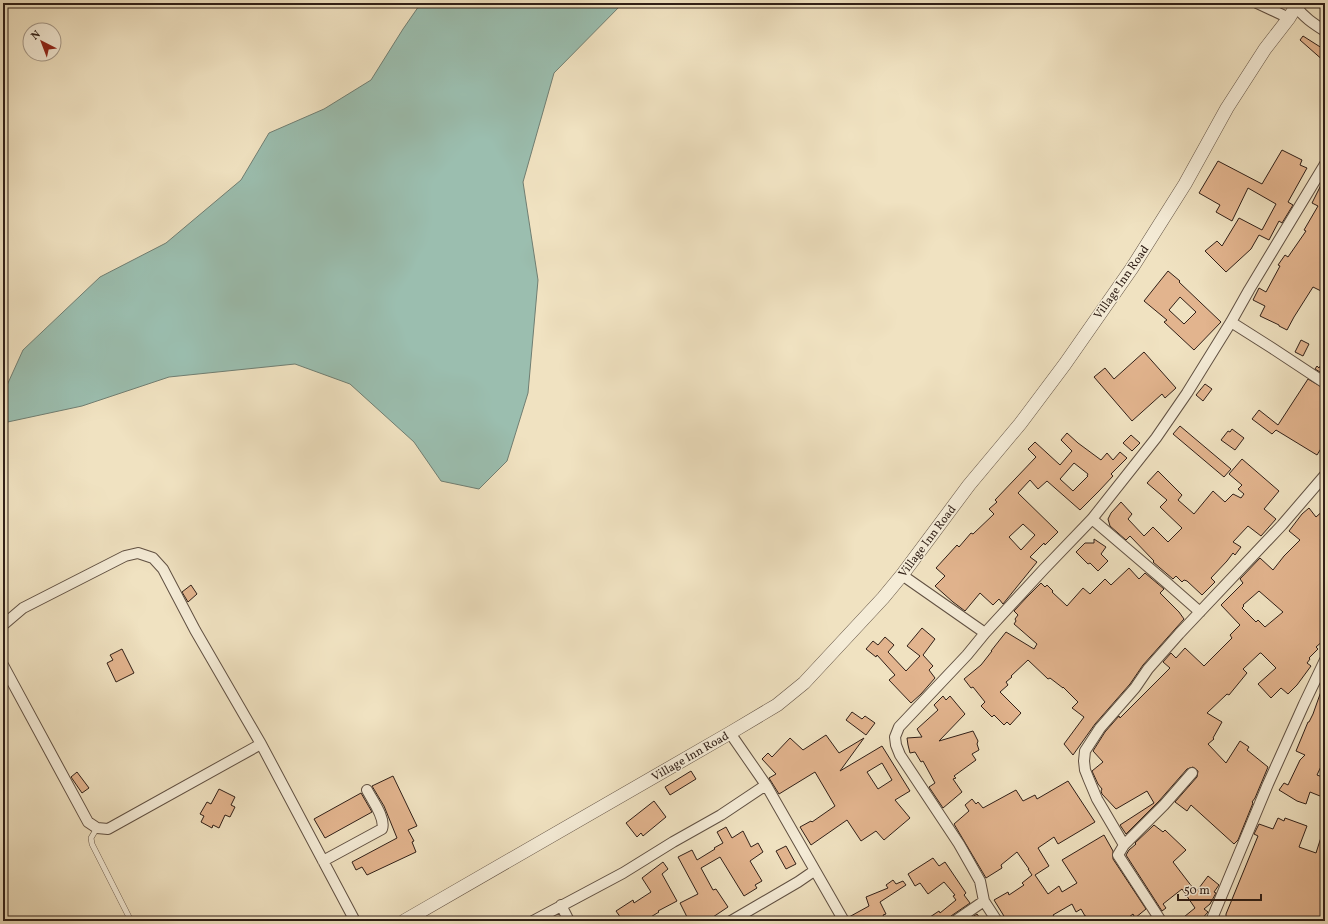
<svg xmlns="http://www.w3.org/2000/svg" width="1328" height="924" viewBox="0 0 1328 924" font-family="Vollkorn,serif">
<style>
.water{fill:#9bbeaf;stroke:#707e72}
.building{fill:#e2b48e;stroke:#301f17;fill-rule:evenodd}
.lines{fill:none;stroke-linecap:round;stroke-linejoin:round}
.service-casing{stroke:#605042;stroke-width:6}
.minor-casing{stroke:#605042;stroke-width:12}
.tertiary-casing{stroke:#605042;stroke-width:14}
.service{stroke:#f5ecd7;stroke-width:5}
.minor{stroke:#f5ecd7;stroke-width:10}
.tertiary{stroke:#f5ecd7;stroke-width:13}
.labels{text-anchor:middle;stroke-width:3;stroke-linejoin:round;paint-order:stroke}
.street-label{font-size:12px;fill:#301f17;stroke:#f5ecd7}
</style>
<rect width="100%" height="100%" fill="#f0e2c1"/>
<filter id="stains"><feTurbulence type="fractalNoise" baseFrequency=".005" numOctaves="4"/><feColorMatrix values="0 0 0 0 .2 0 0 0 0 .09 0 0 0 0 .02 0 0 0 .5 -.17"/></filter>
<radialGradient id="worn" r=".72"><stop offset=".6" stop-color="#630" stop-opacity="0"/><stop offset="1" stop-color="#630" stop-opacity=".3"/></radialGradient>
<path class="water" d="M421,3H623L554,73L523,182L538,280L528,393L507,461L479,489L441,481L414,442L350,384L295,364L169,377L82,406L3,423V394L23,350L100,277L166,243L241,180L269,133L324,109L371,80L403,29Z"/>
<path class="building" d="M1303,36L1325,50V62L1300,40Z
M1282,150L1302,160L1300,165L1307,168L1288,202L1293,205L1282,223L1279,221L1269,240L1259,235L1251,249L1226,272L1205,251L1217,241L1222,246L1239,218L1262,230L1276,204L1248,188L1232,221L1216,212L1220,205L1199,193L1218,161L1262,184Z
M1325,177V293L1313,287L1294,317L1287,330L1279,326V325L1260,316L1265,306L1253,300L1259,288L1266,292L1280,266L1278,265L1285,255L1288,257L1306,231L1304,230L1318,206L1312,203Z
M1168,271L1180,281L1179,282L1221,322L1194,350L1164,322L1167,320L1144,301ZM1180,297L1196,312L1184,324L1169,310Z
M1301,340L1309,344L1303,356L1295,352Z
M1144,352L1176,388L1165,398L1162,394L1132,421L1094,377L1105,368L1114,379Z
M1325,358V375L1315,369L1317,366L1319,368Z
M1308,379L1325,389V442L1317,455L1276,430L1272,434L1252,419L1259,410L1278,425Z
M1205,384L1212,389L1203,401L1196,395Z
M1180,426L1231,469L1224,477L1173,434Z
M1232,429L1244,438L1235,450L1221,440L1228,431L1230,432Z
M1067,433L1078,443L1101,460L1107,453L1113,460L1120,452L1127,458L1111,474L1113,476L1099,491L1080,510L1047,481L1038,489L1030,480L1018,493L1058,532L1045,545L1044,543L1030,557L1037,562L1003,604L999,599L993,605L980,593L965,611L953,602L935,586L945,576L936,568L957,545L959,547L971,533L973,534L994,514L989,509L997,502L995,500L1036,457L1028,449L1035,442L1060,465L1072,451L1061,440ZM1074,463L1088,474L1087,476H1088L1073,491L1060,479ZM1023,524L1035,535L1021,550L1009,537Z
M1131,435L1140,443L1132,451L1123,443Z
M1242,459L1279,491L1264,509L1276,519L1261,536L1248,526L1233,542L1241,547L1235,555L1233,553L1227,561L1211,578L1215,582L1202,595L1187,581L1184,580L1182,582L1176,576L1173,579L1153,562L1154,561L1130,536L1126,540L1110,526L1108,519L1111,513L1121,502L1132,514L1128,519L1144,536L1153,527L1168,542L1182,528L1160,507L1167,500L1147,483L1158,471L1182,495L1178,500L1194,514L1213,491L1225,502L1233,494L1241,498L1244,494L1238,489L1242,485L1229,474Z
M1309,508L1316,517L1325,509V639L1316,647L1318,649L1309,658L1310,659L1307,663L1311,666L1297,685L1288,694L1281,688L1271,698L1258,684L1276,668L1261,653H1260L1243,669L1247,673L1229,695L1227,694L1207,713L1222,722L1213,738L1214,739L1208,744L1226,763L1240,741L1249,747L1247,750L1268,767L1255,798L1252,802L1253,803L1238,840L1234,844L1191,805L1187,811L1175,802L1197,777L1198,771L1193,767L1187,769L1159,801L1126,834L1120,825L1154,803L1147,791L1116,809L1102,794L1101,791L1102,789L1098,784L1092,771L1103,762L1093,751L1105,732L1119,716L1120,718L1170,668L1163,662L1171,653L1176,658L1185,648L1204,666L1232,638L1230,635L1240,625L1221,605L1243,583L1240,579L1260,558L1273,570L1284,556L1300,540L1289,531L1302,514ZM1259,591L1283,612L1265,627L1258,620L1256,622L1242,608L1244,606L1243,605Z
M1094,539L1106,547L1101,554L1108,561L1098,571L1090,563L1088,564L1076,552L1085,543H1094Z
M1129,568L1139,579L1145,573L1164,589L1160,593L1179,612L1184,619L1143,665L1130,684L1095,724L1073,755L1064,744L1084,717L1072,708L1078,702L1063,687V688L1050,678L1048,679L1028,660L1011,676L1012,677L1006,682L1008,685L1000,692L1021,713L1010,725L1007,722L1004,725L994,715L992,717L981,706L985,702L973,687L971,688L964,679L981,665L992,651H991L1006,632L1034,649L1037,644L1014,624L1016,621L1015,619L1018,615L1014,611L1027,597L1041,583L1045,587L1047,585L1053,591L1052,592L1067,606L1083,588L1090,594L1105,579L1111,585Z
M191,585L197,594L188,602L182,592Z
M922,628L935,639L923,655L933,666L929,670L935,678L921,694L911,703L889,680L895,675L877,655L876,657L866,649L873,641L878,645L885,637L894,645L888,652L906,671L920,656L907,646Z
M122,649L134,673L116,682L107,663L113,660L110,655Z
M1324,683H1325V758L1317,775L1325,778V798L1310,792L1306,804L1297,801L1279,790L1284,783L1288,785L1300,760L1305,755L1296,751L1308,722H1309L1313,714Z
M943,696L946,700L950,696L965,714L939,741L973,731L978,741L977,744L979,750L972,754L976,760L954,776L956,778L953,779L962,792L943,808L929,787L935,783L923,761L921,762L915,752L910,753L908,745L907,738L922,737L917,729L938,710L934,705Z
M852,712L862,719L865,716L875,723L866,735L846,720Z
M826,735L839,753L864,738L840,771L882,746L910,791L895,800L910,818L884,840L876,831L861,841L847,820L811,845L800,827L811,821L812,822L835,806L815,772L779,794L769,778L776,774L762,759L768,753L772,757L790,738L803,750ZM882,763L892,780L878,789L867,772Z
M691,771L696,779L670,795L665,787Z
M77,772L89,788L82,793L71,777Z
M393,776L417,826L408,830L414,841L412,842L416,852L367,875L362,867L356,870L352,862L397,838L384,806L372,786Z
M1068,781L1095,822L1058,844L1054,837L1038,848L1049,866L1035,875L1048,894L1059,886L1062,892L1077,883L1062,860L1104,835L1113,851V859L1146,909L1135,918L1133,914L1124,921H1090L1086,916H1085L1081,909L1076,912L1072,904L1053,915L1057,921H1007L994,900L1008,892L1009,895L1024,885L1022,883L1032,875L1028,869H1029L1017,852L1001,865L1002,868L986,878L954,824L969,811L965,805L972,799L976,804L978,802L983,808L1016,790L1023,801L1035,795L1037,799Z
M219,789L235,797L231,805L235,807L230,817L225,815L219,828L213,825L212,828L201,822L204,816L200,814L207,802L211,804Z
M361,793L372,812L325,838L314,819Z
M654,801L666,817L643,836L641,833L637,837L626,823Z
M1278,818L1284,821L1285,818L1307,826L1299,847L1316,853L1323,831H1325V921H1236L1226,918V914L1258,836L1254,834L1259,824L1273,829Z
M1154,825L1163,832L1165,830L1186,850L1173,862L1196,892L1208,876L1219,885L1214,892L1216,893L1210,904L1204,909L1208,912L1200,921H1179L1195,908L1182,889L1163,904L1166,908L1162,911L1126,855L1129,850L1136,844L1135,843Z
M726,827L732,838L743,831L751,847L758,843L763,852L750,861L762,881L755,885L757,888L744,896L720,857L701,868L713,890L716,889L728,907L713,917L702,921H689L680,903L698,894L678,857L692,850L697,860L715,849L714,848L723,843L717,832Z
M786,846L796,864L786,869L776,851Z
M933,858L939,866L945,862L966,893L964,895L970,903L951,916L949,921H924L939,911L940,913L956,900L953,896L955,895L944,882L928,894L920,883L915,886L908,874Z
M663,862L668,869L662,874L677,901L658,911L659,912L644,921H623L616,911L633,900L634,903L651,892L642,878Z
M893,880L896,884L903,881L906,885L880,902L886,914L883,915L886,921H850L849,917L869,906L866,897L888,888L886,885Z
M977,914L982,921H966Z"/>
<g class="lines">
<defs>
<path id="service" d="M97,828L91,838L92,844L129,917V921"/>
<path id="minor" d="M1257,3L1289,18
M1296,6C1303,17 1314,24 1325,31
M1231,322L1272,348L1325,383
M1092,519L1167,583L1200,612
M902,575L985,633
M3,625L23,608L125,556L138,553L153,558L163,569L195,630L261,744L355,921
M3,665L88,822L97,828L108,829L261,744
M766,785L844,921
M1124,845L1164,805L1192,773
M323,861L382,829C386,818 372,800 367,790
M561,905L569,921
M533,921L623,873L673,842L721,815L766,785L730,733
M731,921L798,882L814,871
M955,921L984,901
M997,921L984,901L980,881L959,844L900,755L896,745L895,737L899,727L967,655L985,633L1044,569L1092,519L1156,438L1187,393L1231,322L1249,290L1325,164
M1161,921L1118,855L1124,845L1097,799L1089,780L1085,770L1084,761L1085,751L1100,728L1135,688L1148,669L1179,634L1282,525L1325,475
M1211,921L1268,784L1304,704L1325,660"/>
<path id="tertiary" d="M404,921L730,733L777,705L804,683L883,598L902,575L969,485L1020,424L1065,364L1132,268L1185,184L1227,108L1265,49L1289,18L1298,3"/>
</defs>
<use href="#service" class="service-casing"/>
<use href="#minor" class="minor-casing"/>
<use href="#tertiary" class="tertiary-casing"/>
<use href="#service" class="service"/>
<use href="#minor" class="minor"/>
<use href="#tertiary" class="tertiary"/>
</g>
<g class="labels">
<g class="street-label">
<text transform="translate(1121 282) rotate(-55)" y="4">Village Inn Road</text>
<text transform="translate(927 541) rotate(-53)" y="4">Village Inn Road</text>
<text transform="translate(690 756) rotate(-30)" y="4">Village Inn Road</text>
</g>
</g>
<rect width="1328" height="924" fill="none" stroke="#f0e2c1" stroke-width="16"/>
<rect x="4" y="4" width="1320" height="916" fill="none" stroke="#301f17" stroke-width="2"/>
<rect x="8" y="8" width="1312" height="908" fill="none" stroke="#301f17"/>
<g transform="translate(42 42) rotate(318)"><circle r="19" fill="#f5ecd7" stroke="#a69a8a"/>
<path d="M0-3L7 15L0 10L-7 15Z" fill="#8f2418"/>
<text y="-6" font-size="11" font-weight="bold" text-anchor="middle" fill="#301f17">N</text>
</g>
<path d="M1178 894v6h83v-6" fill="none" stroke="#301f17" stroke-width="2"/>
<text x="1184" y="894" font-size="12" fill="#301f17" stroke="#f5ecd7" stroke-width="3" paint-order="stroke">50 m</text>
<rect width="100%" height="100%" filter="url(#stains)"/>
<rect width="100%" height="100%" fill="url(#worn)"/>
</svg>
